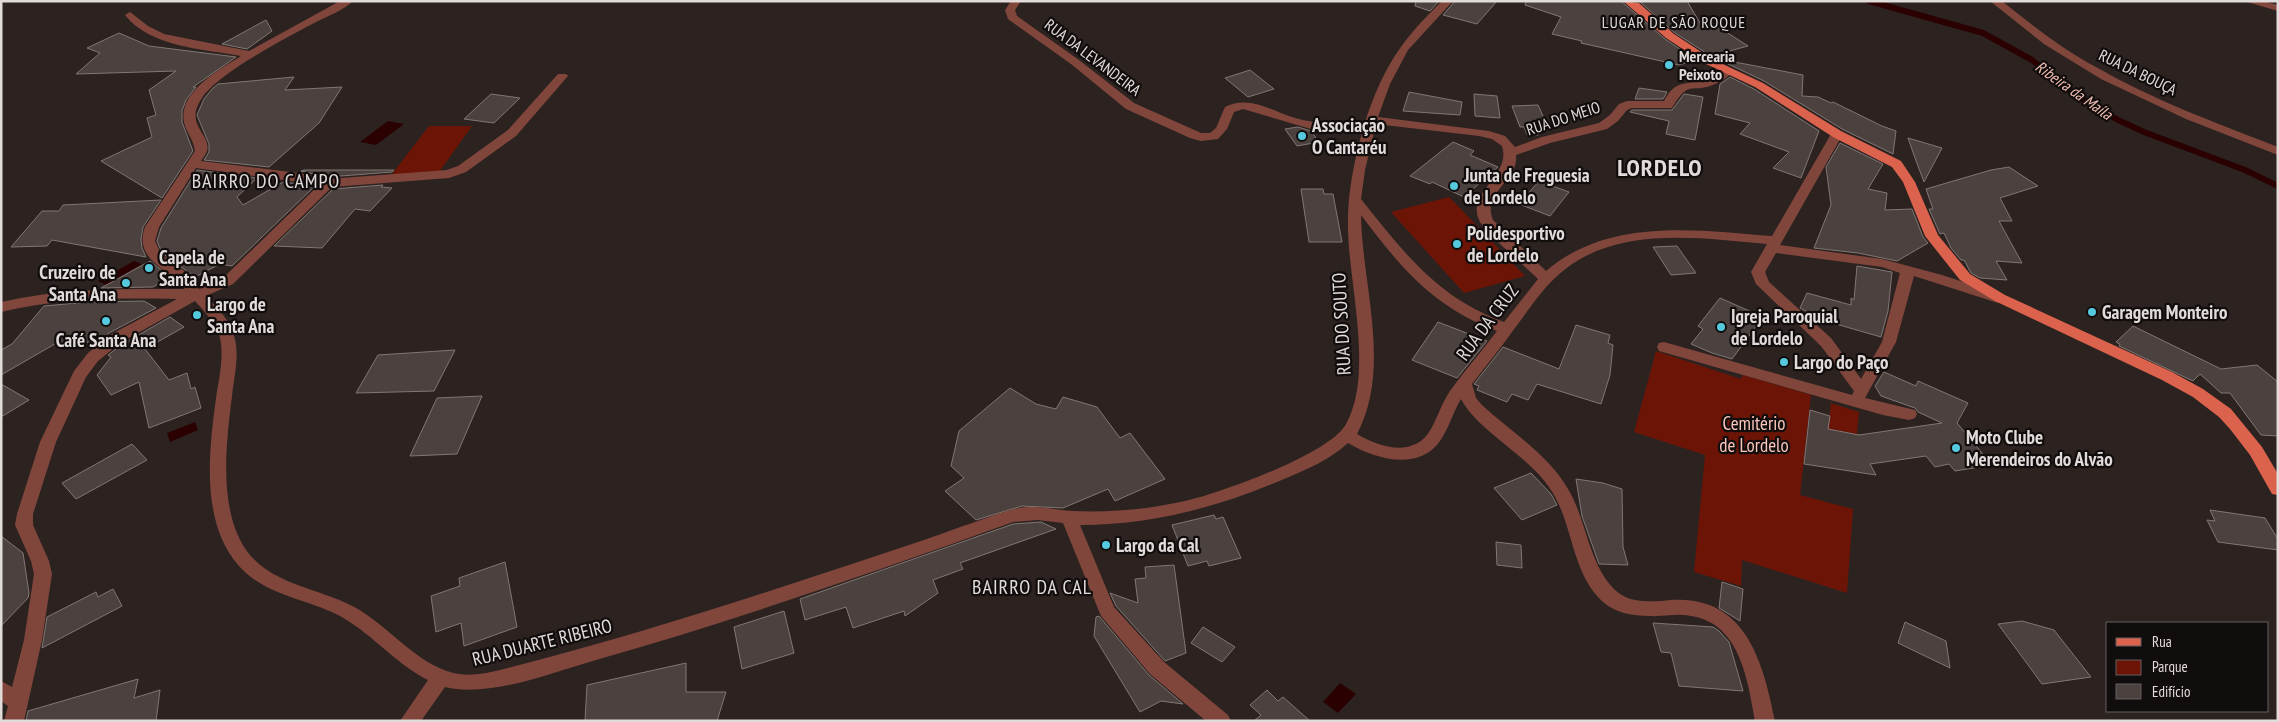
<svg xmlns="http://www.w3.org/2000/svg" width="2279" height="722" viewBox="0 0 2279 722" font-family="'PT Sans Narrow',sans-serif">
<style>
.green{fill:#6c1507}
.water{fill:#2a0000}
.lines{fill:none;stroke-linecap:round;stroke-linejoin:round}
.stream{stroke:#2a0000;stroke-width:6}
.building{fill:#4b423f;stroke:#817674}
.minor{fill:#81463b;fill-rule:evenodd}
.major{fill:#db624c;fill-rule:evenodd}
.poi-dot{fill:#55cadf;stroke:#110d0c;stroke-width:2}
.labels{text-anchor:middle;stroke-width:4.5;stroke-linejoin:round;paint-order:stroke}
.far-neighbourhood-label{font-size:16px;letter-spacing:1px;fill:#e1dbda;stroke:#110d0c}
.far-poi-label{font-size:16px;font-weight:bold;fill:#e1dbda;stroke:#110d0c;text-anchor:start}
.far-street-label{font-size:16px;fill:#e1dbda;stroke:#110d0c}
.far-water-label{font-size:16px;font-style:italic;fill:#f1bdb3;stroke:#110d0c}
.poi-label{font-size:19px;font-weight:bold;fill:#e1dbda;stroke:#110d0c;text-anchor:start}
.street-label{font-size:19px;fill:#e1dbda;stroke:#110d0c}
.park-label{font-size:19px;fill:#fbc6bc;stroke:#110d0c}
.neighbourhood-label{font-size:20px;letter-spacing:1px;fill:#e1dbda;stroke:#110d0c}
.district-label{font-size:24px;font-weight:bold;letter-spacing:1px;fill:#e1dbda;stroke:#110d0c}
</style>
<rect width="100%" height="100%" fill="#2c2321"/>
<path class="green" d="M429,126H472L437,175L392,174Z
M1449,197L1456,204L1525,276L1464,293L1391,212Z
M1656,351L1741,379L1743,375L1811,395L1800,495L1853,509L1847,593L1742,560L1741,586L1694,572L1705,455L1634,432Z
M1831,403L1859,412L1857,434L1828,429Z"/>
<path class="water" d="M388,121L404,124L376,145L360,142Z
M134,261L142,264L106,285L98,281Z
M195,422L198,430L170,442L167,433Z
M1340,683L1356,694L1338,713L1323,702Z"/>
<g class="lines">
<path class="stream" d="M1869,1L1983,33L2032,60L2077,96L2118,120L2144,132L2245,170L2278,186"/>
</g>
<path class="building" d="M1416,1H1439L1430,11L1415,6Z
M1455,1H1497L1477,24L1443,15Z
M1526,1H1621L1665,39L1696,60L1679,65L1581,43L1582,41L1552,34L1561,17L1525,5Z
M1639,1H1687L1700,23L1709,21L1748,46L1711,56L1675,33Z
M266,20L272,31L247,49L222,44Z
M119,33L149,46L236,57L193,87H196L186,100L182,111V122L193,151L162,198L101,161L152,137L147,118L156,115L149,90L176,71L76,74L100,53L87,48Z
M1724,60L1803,75L1802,96L1818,97L1831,103L1833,102L1882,126L1896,131L1893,154L1842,129L1764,81L1724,62Z
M1250,70L1274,89L1248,97L1225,78Z
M294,77L285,90L342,87L319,123L269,167L204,160L209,152V144L197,115L204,99L212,89L218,84Z
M1730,77L1754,89L1819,131L1801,178L1773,168L1789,152L1740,134L1750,123L1715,114L1720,84Z
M1639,88L1667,92L1663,99H1635Z
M1409,92L1462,102L1460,115L1403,111Z
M491,94L520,98L494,123L464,119Z
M1474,94L1497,96L1500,118L1475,116Z
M1684,94L1703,97L1695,140L1666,134L1669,121L1630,112L1632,110H1672Z
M1538,105L1548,127L1538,135H1527L1524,127H1520L1512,106Z
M1298,127L1311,131L1319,142L1297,146L1285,129Z
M1908,138L1942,148L1924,182L1915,158Z
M1453,142L1474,151L1470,155L1498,167L1464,197L1432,182L1430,184L1410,176Z
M1840,143L1883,164L1868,189L1887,193L1885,210L1912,209L1923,237L1928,243L1897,261L1858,253L1814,248L1831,205L1826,167Z
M2009,167L2038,186L2000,198L2012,221H1999L2022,263L1996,261L2007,280L1980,278L1971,273L1964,260H1961L1951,248L1944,233L1940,234L1929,209H1933L1926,189L1991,170Z
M197,170L257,178L237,197L243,205L283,182L315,186L232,266L220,264L195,277L162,253L157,241L161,228Z
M304,170H394L392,172L328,177L301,171Z
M1539,181L1569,192L1550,216L1519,204Z
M383,185L381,187L392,188L370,211L355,209L322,248L274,246L333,189Z
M1301,189H1323L1324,194H1333L1342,242H1309Z
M161,200L143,227L141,239L142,248L146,257L52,240L47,246L11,247L42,211H59L63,205Z
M1677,246L1696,273L1671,275L1653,247Z
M150,261L170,277L153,287L101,288Z
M1857,266L1892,272L1888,311L1881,337L1822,320L1800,308L1807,293L1851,305V298L1854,300Z
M1720,298L1763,317L1732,359L1712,353L1691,344L1703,329L1698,326Z
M144,301L156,308L109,333L93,346L81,338L68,346L60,341L1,375V350L12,344L44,306L88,302Z
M170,317L184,327L145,349L169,380L187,373L191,389L195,387L201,408L149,428L139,382L111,395L97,375L111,357L108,355L121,345Z
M1438,322L1487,341L1457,378L1412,360Z
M1576,325L1610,335L1608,343L1613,345L1610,375L1601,404L1537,384L1528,400L1512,394L1507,402L1477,390L1479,386L1474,384L1503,347L1559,369Z
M2133,326L2221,369L2257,365L2278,382V436L2261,435L2230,393H2221L2200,374L2193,381L2119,346L2120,344L2116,342Z
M455,350L434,391L356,393L378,355Z
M1884,372L1916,386L1918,381L1968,403L1957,423L1992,465L1955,471L1949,464L1935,467L1926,456L1870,464L1876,475L1804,464L1810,410L1830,416L1828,429L1859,435L1942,423L1918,412L1915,408L1881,396L1875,386Z
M1,384L29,400L1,417Z
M1010,388L1036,404L1056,409L1063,397L1097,407L1120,438L1130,433L1165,479L1115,501L1108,489L1063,508L1022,506L976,520L945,491L964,478L951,466L959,431Z
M482,396L457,454L410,456L437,398Z
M132,444L147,460L76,499L62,483Z
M1531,473L1551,494L1557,505L1522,520L1494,488Z
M1576,479L1603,483L1622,489L1623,547L1628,565L1599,564L1582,516Z
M2210,510L2265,518L2278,539V550L2218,542L2207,520L2215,521Z
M1214,515L1216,519L1223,517L1241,558L1209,566L1207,561L1188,566L1172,525Z
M1041,522L1056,529L960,563L963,569L933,580L938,593L905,616L904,611L853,628L846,607L805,620L800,599L1013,524Z
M1,536L23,553L29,593L28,598L1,626Z
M1496,542L1521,545L1522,568L1497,565Z
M505,562L517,627L464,646L461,623L436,632L431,596L460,586L459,578Z
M1174,565L1186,653L1165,661L1116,606L1110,593L1138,603L1135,579L1146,578L1145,567Z
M1722,582L1743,589L1740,621L1719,608Z
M113,589L122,606L42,648L47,617L96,592L98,597Z
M784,611L794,653L742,669L734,627Z
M1099,616L1149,675L1183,704L1161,701L1140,712L1094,636L1096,617Z
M2022,621L2054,630L2091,677L2042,684L1998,624Z
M1905,622L1946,641L1950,668L1898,643Z
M1653,623L1713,627L1719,631L1729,642L1743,691L1679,686L1671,653L1661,652Z
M1203,627L1235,647L1222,662L1191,643Z
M686,663V692H726L717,721H585L587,685Z
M138,679L134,698L160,690L156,721H26L28,711Z
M1267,690L1278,701L1283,697L1310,721H1254L1261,715L1250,705Z"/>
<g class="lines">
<path class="minor" d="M340,1H353C344,10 328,16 316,22C288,37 219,72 202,98C183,125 212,134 207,151C206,154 203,158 201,161L299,173L328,179L447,170L458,166L508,130L558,74H566L568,76L516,136L466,172L449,178L332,187L233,284L206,296C218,307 229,320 234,336C240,355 234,377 232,396C226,444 217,515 250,555C280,590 332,589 367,615C395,634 424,669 459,674C473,676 487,673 500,670C624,639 746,599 867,559C899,548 931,538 963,526C980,521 997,513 1014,509C1037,504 1052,510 1073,511C1117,513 1162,508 1204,496C1236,486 1330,453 1346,424C1374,374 1349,285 1348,229C1347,195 1354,162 1363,129H1311L1243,109L1234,112L1227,129L1218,139L1201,141L1190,138L1126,109L1071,64L1008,19L1005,10L1011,1H1021L1015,10L1017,16L1079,60L1134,103L1201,133H1210L1216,128L1225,107C1252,93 1276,115 1303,120C1323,124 1344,123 1365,122C1384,66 1400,42 1442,1H1453L1408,50L1390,84L1378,117L1489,131L1505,136L1515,147L1542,137L1599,123L1610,115L1619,104L1627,101H1664C1676,78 1687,86 1707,79C1716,76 1722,66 1732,69L1734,71L1732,73C1727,77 1721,82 1715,84C1690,95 1691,77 1672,108H1632L1627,110L1618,121L1607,129L1550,143L1516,155C1519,181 1481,192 1493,220L1546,271C1609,217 1696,230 1772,236L1831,134L1837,130L1843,134L1780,245L1882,259L1942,275L2003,295L2005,298L2003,301L1998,303L1914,276L1896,342L1865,398L1915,410L1917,414L1915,418L1909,420L1883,415L1659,351L1657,347L1659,343L1664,342L1852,395L1854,391L1821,346L1756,284L1751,272L1767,244C1697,238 1611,224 1555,278C1538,294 1526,314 1512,332C1499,350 1486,366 1472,384L1476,398L1482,405C1511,432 1548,454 1568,489C1587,521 1588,562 1614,589C1628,604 1652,602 1671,600C1746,595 1763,662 1775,721H1755C1748,681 1740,623 1691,616C1677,613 1663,617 1649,616C1634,616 1615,613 1603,602C1570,572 1574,522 1549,487C1527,455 1476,429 1461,399C1453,412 1449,428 1440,441C1418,472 1375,459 1348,443C1331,459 1306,470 1284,479C1218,507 1153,525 1080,525L1114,607L1164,662L1228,715L1231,721H1206L1150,674L1101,616L1063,523L1038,520L1013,522C875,572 736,620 596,660C551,673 489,698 445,687L421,721H400L428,680C394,663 370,631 336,614C303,598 265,595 239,566C200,522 209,451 216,398C219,378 225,354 219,334C214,321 204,311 195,301L120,343L98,361L86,377L56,442L33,514V525L49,561L52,574L42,640L24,721H4L8,706L1,701V681L12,687L24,640L34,574L31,561L15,525L17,514L40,442L74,371L88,353L110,335L177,299C117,298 59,298 1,312V302C62,288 122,289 185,289C168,268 133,260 145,227L195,151C194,140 186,132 184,122C178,92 220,69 241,56C203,49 150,47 125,15L130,12L148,26L164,34L249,51ZM1376,124L1479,136L1492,139L1502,146C1512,177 1464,192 1480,222C1488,235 1525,266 1538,279L1504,322C1438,298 1403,252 1361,199L1365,170ZM196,168L319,185L223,278L199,289L183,270L161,254L155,241L159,227ZM1361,215C1402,269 1432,306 1497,331C1482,351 1465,370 1450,391C1442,403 1438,416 1431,429C1415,458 1380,448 1357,434C1392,367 1362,286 1361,215ZM1776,253L1882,267L1900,273L1882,342L1861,379L1831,338L1769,282L1765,272Z
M1990,1H2002C2032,25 2062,49 2096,67C2153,100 2216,123 2278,147V155L2186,119L2101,79L2044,44Z
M2244,1H2263L2278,5V11Z"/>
<path class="major" d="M1623,1L1639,3L1674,34L1712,59L1763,83L1841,131L1901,161L1915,182L1938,235L1970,274L2005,295L2172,372L2203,389L2231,409L2262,447L2278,474V495L2272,494L2250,455L2230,429L2219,417L2193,397L2162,380L1995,301L1960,280L1925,236L1903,182L1892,167L1833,137L1755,87L1704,63L1666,38Z"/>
</g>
<g class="poi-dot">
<circle cx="1669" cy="65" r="5"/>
<circle cx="1302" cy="136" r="5"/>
<circle cx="1454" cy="186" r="5"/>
<circle cx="1457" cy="244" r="5"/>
<circle cx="149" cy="268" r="5"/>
<circle cx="126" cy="283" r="5"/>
<circle cx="2092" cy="312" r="5"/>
<circle cx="197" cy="315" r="5"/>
<circle cx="106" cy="321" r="5"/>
<circle cx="1721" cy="327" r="5"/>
<circle cx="1784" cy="362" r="5"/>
<circle cx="1956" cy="448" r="5"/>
<circle cx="1106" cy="545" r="5"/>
</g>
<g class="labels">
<g class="far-neighbourhood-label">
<text x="1674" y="28">LUGAR DE SÃO ROQUE</text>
</g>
<g class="far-poi-label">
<text x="1679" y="62">Mercearia<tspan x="1679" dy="18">Peixoto</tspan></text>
</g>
<g class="far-street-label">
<text transform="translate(1093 57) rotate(37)" y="6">RUA DA LEVANDEIRA</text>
<text transform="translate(2138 72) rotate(26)" y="6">RUA DA BOUÇA</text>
<text transform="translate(1563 118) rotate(-18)" y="6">RUA DO MEIO</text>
</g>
<g class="far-water-label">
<text transform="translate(2074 90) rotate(35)" y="6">Ribeira da Maíla</text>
</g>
<g class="poi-label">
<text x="1312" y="132">Associação<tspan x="1312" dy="22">O Cantaréu</tspan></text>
<text x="1464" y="182">Junta de Freguesia<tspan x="1464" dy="22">de Lordelo</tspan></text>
<text x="1467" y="240">Polidesportivo<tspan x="1467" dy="22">de Lordelo</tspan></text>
<text x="159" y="264">Capela de<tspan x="159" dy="22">Santa Ana</tspan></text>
<text x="116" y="279" text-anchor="end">Cruzeiro de<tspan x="116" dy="22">Santa Ana</tspan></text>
<text x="207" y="311">Largo de<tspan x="207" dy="22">Santa Ana</tspan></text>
<text x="2102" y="319">Garagem Monteiro</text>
<text x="1731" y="323">Igreja Paroquial<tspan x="1731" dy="22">de Lordelo</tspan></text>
<text x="106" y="347" text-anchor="middle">Café Santa Ana</text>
<text x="1794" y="369">Largo do Paço</text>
<text x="1966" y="444">Moto Clube<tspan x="1966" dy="22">Merendeiros do Alvão</tspan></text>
<text x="1116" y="552">Largo da Cal</text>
</g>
<g class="street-label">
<text transform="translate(1487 322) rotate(-53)" y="7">RUA DA CRUZ</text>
<text transform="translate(1341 324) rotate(-93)" y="7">RUA DO SOUTO</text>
<text transform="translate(542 642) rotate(-14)" y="7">RUA DUARTE RIBEIRO</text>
</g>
<g class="park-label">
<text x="1754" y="430">Cemitério<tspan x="1754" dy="22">de Lordelo</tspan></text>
</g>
<g class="neighbourhood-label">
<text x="266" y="188">BAIRRO DO CAMPO</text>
<text x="1032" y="594">BAIRRO DA CAL</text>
</g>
<g class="district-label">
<text x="1660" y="176">LORDELO</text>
</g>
</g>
<rect width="2279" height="722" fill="none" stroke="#e1dbda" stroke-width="5"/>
<rect x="2106" y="622" width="162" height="90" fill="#110d0c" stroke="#645f5e"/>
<rect x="2116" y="638" width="25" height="8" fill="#db624c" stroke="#645f5e"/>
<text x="2152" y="647" font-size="15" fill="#e1dbda">Rua</text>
<rect x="2116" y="660" width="25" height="15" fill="#6c1507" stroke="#645f5e"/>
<text x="2152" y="672" font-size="15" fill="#e1dbda">Parque</text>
<rect x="2116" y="684" width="25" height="15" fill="#4b423f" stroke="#645f5e"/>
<text x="2152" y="697" font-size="15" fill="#e1dbda">Edifício</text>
</svg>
